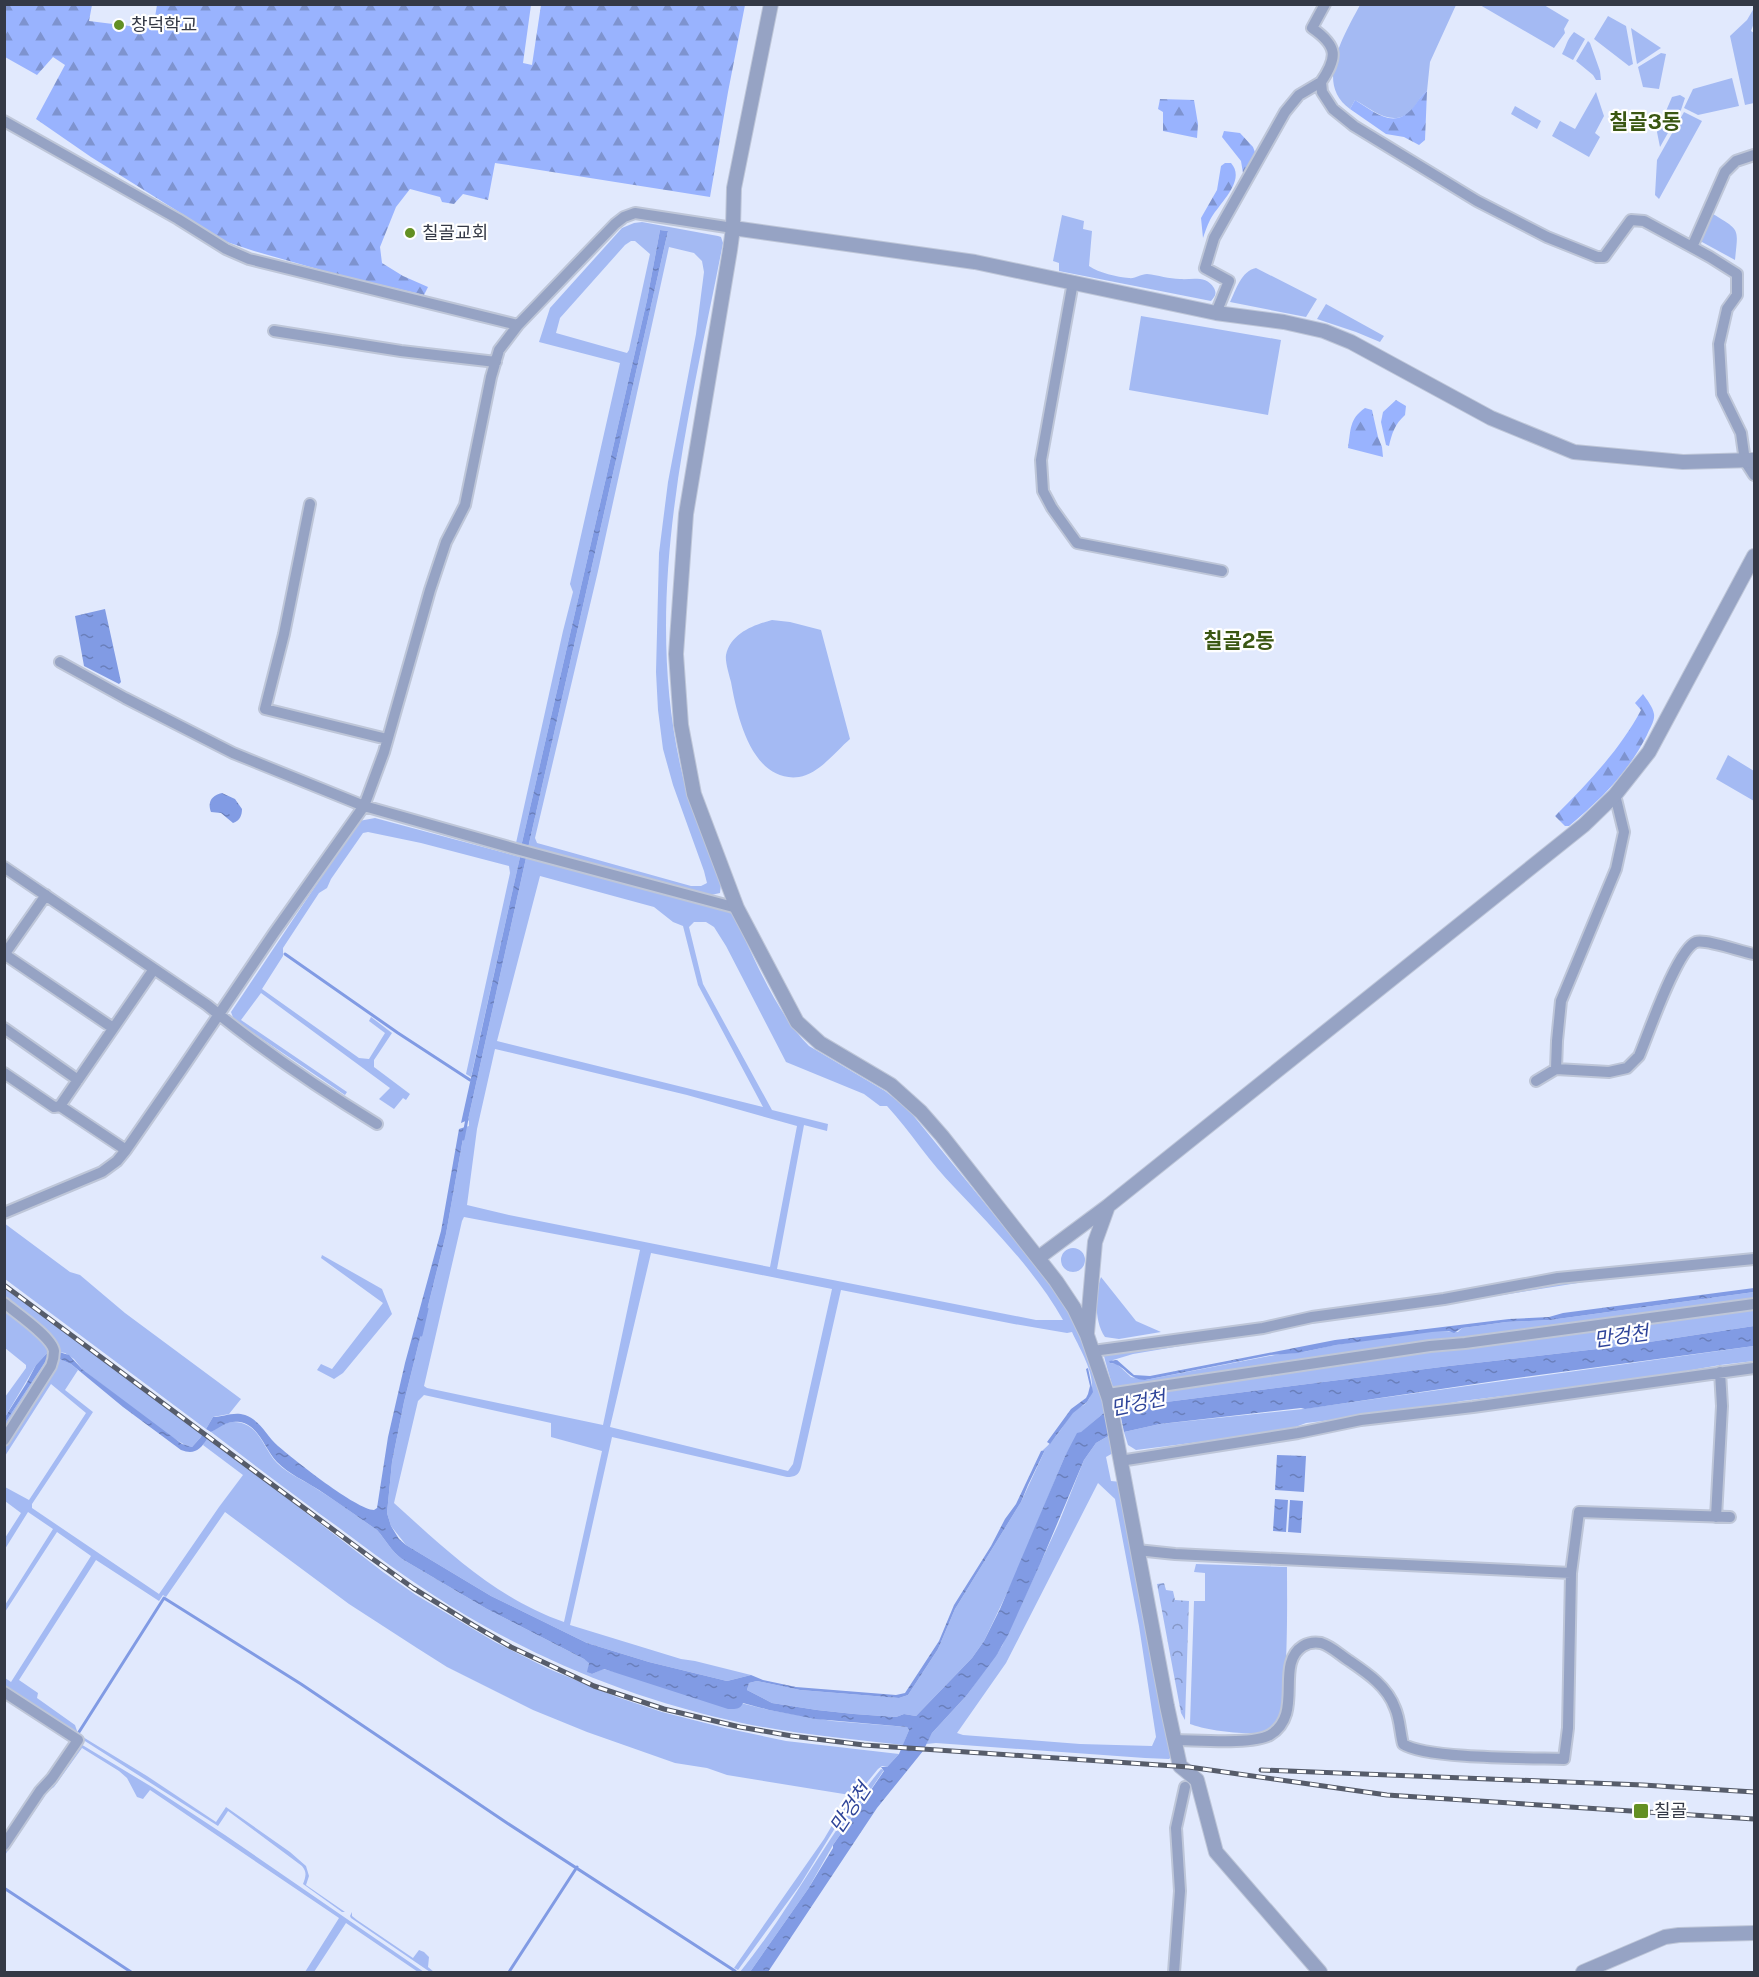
<svg xmlns="http://www.w3.org/2000/svg" width="1759" height="1977" viewBox="0 0 1759 1977" font-family="'Public Sans','Noto Sans KR',sans-serif">
<style>
.green{fill:#a4baf3;fill-rule:evenodd}
.forest{fill:url(#forest-firs)}
.park{fill:url(#park-crowns)}
.water{fill:url(#water-ripples)}
.lines{fill:none;stroke-linecap:round;stroke-linejoin:round}
.stream{stroke:#819be4;stroke-width:3}
.minor-casing{stroke:#bec6d8;stroke-width:14}
.tertiary-casing{stroke:#bec6d8;stroke-width:16}
.minor{stroke:#96a3c4;stroke-width:10}
.tertiary{stroke:#96a3c4;stroke-width:14}
.rail-casing{stroke:#565c6a;stroke-width:5}
.rail{stroke:#fff;stroke-width:3;stroke-dasharray:9;stroke-linecap:butt}
.poi-dot{fill:#639023;stroke:#fff;stroke-width:2}
.labels{text-anchor:middle;stroke-width:4.5;stroke-linejoin:round;paint-order:stroke}
.poi-label{font-size:18px;fill:#343946;stroke:#fff;text-anchor:start}
.water-label{font-size:20px;font-style:italic;fill:#2e4499;stroke:#fff}
.quarter-label{font-size:21px;font-weight:bold;fill:#3a5712;stroke:#fff}
</style>
<defs>
<pattern id="forest-firs" width="22" height="20" patternUnits="userSpaceOnUse" patternTransform="scale(1.5)"><rect width="22" height="20" fill="#99b3fe"/><path d="M5 1l3.5 6h-7zM16 11l3.5 6h-7z" fill="#7e93cf"/></pattern>
<pattern id="park-crowns" width="20" height="18" patternUnits="userSpaceOnUse" patternTransform="scale(1.5)"><rect width="20" height="18" fill="#a4baf3"/><path d="M2 6a3 3 0 1 1 6 0M12 15a3 3 0 1 1 6 0" fill="none" stroke="#8698c7"/></pattern>
<pattern id="water-ripples" width="26" height="14" patternUnits="userSpaceOnUse" patternTransform="scale(1.5)"><rect width="26" height="14" fill="#819be4"/><path d="M2 4q2-2 4 0t4 0M15 11q2-2 4 0t4 0" fill="none" stroke="#6a7fbb"/></pattern>
</defs>
<rect width="100%" height="100%" fill="#e1e9fd"/>
<path class="green" d="M1360,5H1456L1430,62L1427,91C1420,96 1418,103 1412,110C1393,129 1373,110 1355,100L1350,109C1314,84 1344,35 1360,5Z
M1480,5H1544L1569,20L1564,29L1565,33L1554,48Z
M1754,8V23L1751,31L1754,33V103L1745,105L1730,36L1747,20Z
M1608,16L1626,26L1633,64L1629,66L1594,39Z
M1631,28L1661,48L1637,64Z
M1574,32L1585,39L1573,60L1562,54C1567,45 1566,41 1574,32Z
M1588,41L1590,43L1600,71L1601,80H1596L1593,75L1576,61Z
M1661,53L1666,54L1659,89L1643,87L1638,67Z
M1732,78L1739,106L1698,115L1684,108L1693,89Z
M1596,92L1604,116L1595,133L1600,137L1589,157L1552,136L1560,121L1575,129Z
M1680,95L1685,98L1681,110L1660,147L1657,132L1672,97Z
M1515,106L1541,121L1537,129L1511,114Z
M1684,112L1702,121L1659,199L1655,195L1657,160Z
M1713,214C1741,231 1738,228 1735,260L1702,242L1701,236Z
M1062,215L1084,221L1083,229L1092,231L1089,266C1099,273 1117,277 1129,278C1135,279 1141,274 1147,274C1158,275 1169,279 1180,279C1192,280 1206,275 1214,288C1217,294 1215,296 1211,301L1059,271V263L1053,261Z
M642,222L718,236L721,237L723,243C690,414 642,589 680,764C688,805 707,844 721,884L720,893L711,895L528,848L668,231L660,230L647,300L521,847L516,843L563,631L573,592L570,584L620,363L539,342L550,308L622,228L634,223ZM631,241H635L650,254L629,350L627,353L556,333L560,318L625,245ZM669,247L694,253L702,261L704,272L696,334L668,482L659,553L656,672L658,710L663,749L673,785L704,871L707,883L701,886H691L548,846L537,843L535,838L598,571Z
M1256,268L1317,299L1306,317L1230,302C1236,290 1241,271 1256,268Z
M1326,304L1384,336L1380,342L1356,332L1317,319Z
M1141,316L1281,340L1268,415L1129,390Z
M772,620L790,622L821,630L850,739C836,751 819,774 799,777C752,783 737,716 731,682C729,674 725,662 726,655C731,633 754,625 772,620Z
M1728,755L1754,771V801L1716,779Z
M375,818L520,857L471,1077L466,1074L510,873L509,866L421,843L368,832L363,833L331,879L327,888L319,893L283,948V956L262,989L359,1058L369,1059L385,1033L369,1021L371,1017L392,1033L374,1060V1067L410,1094L406,1100L403,1098L394,1109L379,1099L390,1088L261,993L241,1020L347,1092L345,1095L234,1020L231,1012L359,821Z
M526,858L728,911L734,914C752,955 778,1016 809,1046L885,1091L908,1109L1057,1292L1077,1325L1098,1379L1105,1412L1078,1435L1065,1456L1016,1574L984,1641L972,1658L916,1716L904,1714L896,1717L854,1714L817,1710L772,1703L747,1690L749,1683L757,1681L800,1690L899,1698L908,1695L938,1649L955,1609L1021,1502L1045,1450H1043C1055,1440 1063,1426 1072,1413C1076,1408 1083,1407 1087,1402C1102,1383 1080,1350 1072,1332L1067,1333L1014,1324L841,1290L801,1467C799,1475 795,1477 787,1477L612,1437L570,1625L681,1659L695,1661L751,1675L727,1681L649,1662L587,1643L491,1596L406,1545L391,1526L387,1513L392,1462L404,1402L446,1234L465,1127L469,1126V1121L468,1120ZM540,876L654,907L673,922L683,926L698,985L763,1107L497,1041ZM694,922H706L714,927L726,946L786,1062L864,1094L880,1106H887C911,1132 930,1163 955,1188C993,1228 1036,1272 1063,1320H1036L777,1269L804,1125L827,1131L828,1124L772,1110L703,984L689,927ZM495,1049L687,1095L797,1126L770,1267L509,1215L467,1205L477,1129ZM464,1217L640,1250L603,1425L427,1388L424,1386L462,1221ZM651,1253L832,1289L793,1464L788,1471L610,1427ZM424,1395L551,1423V1437L602,1451L564,1622C497,1599 446,1550 394,1503L418,1401Z
M4,1223L70,1272L80,1275L125,1313L241,1399L229,1414L213,1417L206,1429L5,1279Z
M1061 1260a12 12 0 1 1 24 0a12 12 0 1 1-24 0Z
M322,1255L382,1289L392,1314L343,1373L334,1379L317,1370L321,1364L332,1369L383,1303L321,1258Z
M1702,1268L1584,1282L1471,1300L1393,1310L1133,1354L1113,1360L1110,1363L1117,1364L1131,1377L1145,1380L1285,1353C1298,1355 1322,1347 1336,1345C1370,1339 1425,1328 1458,1332L1462,1328L1478,1326L1506,1322L1550,1320L1754,1292V1303L1114,1392L1105,1360L1104,1356L1107,1354L1539,1285L1619,1275Z
M1101,1277L1136,1321L1161,1332L1119,1339L1105,1337C1094,1322 1095,1293 1101,1277Z
M4,1287L202,1433L201,1437L192,1447L185,1445L163,1432L82,1369L74,1359L65,1353L59,1352L5,1299Z
M1754,1306V1326L1623,1346L1449,1366L1119,1408L1116,1394Z
M5,1309L44,1341L52,1356L5,1435V1423L49,1356V1351L36,1365L5,1417V1397L26,1368V1365L5,1348Z
M1754,1346V1361L1720,1365L1641,1379L1462,1401L1406,1411L1306,1423L1285,1431L1136,1450L1128,1445L1124,1432L1160,1424L1303,1409Z
M57,1358L71,1364L78,1370L65,1390L93,1412L32,1504V1508L159,1594L219,1507L243,1475L203,1445L208,1437L383,1572L416,1595L495,1642L549,1669L617,1697L662,1712L725,1728L786,1741L899,1754L887,1767L882,1766L878,1769L851,1802L800,1885L738,1970L734,1968L824,1839L850,1795L727,1775L707,1768L675,1763L587,1732L533,1710L447,1667L417,1648L349,1604L225,1512L166,1597L163,1595L159,1601L96,1560L19,1680L38,1693L37,1698L75,1725L78,1734L147,1776L216,1822L226,1807L290,1852L306,1866L309,1876L306,1885L345,1912H342L303,1884C306,1876 307,1872 302,1866L228,1811L218,1826L5,1690V1678L11,1682L91,1556L57,1532L5,1612V1605L53,1529L28,1512L5,1549V1538L21,1513L5,1501V1487L29,1500L86,1413L51,1384L5,1456V1446L52,1371Z
M232,1422C259,1421 262,1447 277,1463C289,1475 306,1481 320,1491C339,1503 358,1517 377,1530C386,1540 391,1551 402,1559L487,1609L584,1659L589,1662L588,1672L592,1674L603,1669L769,1710L832,1721L907,1727L909,1730L903,1745C849,1739 795,1734 742,1723C653,1704 567,1672 488,1628C435,1599 386,1563 338,1527C295,1496 253,1464 211,1432L223,1424Z
M1110,1435L1113,1453L1106,1457L1111,1481L1121,1482L1172,1756L1169,1759L1145,1758L936,1743L926,1744L932,1733L967,1695L1002,1646L1058,1525L1084,1460L1096,1443ZM1098,1483L1115,1499L1139,1626L1156,1737L1152,1746L1080,1744L963,1735L957,1733L1006,1663Z
M1196,1564L1287,1567C1287,1593 1289,1706 1277,1722C1273,1726 1269,1731 1263,1732C1248,1736 1205,1730 1190,1724L1194,1601H1205V1573L1194,1572Z
M79,1743L152,1787L225,1835L424,1972H418L346,1923L314,1972H305L339,1918L150,1790L143,1799L137,1797L127,1778L119,1771L82,1748L54,1787L48,1791L5,1855V1849Z
M881,1769L884,1770L833,1845L808,1889L750,1972H740C792,1908 829,1832 881,1769Z
M352,1912V1916L357,1920L413,1958L419,1950L424,1952L429,1957L428,1967L434,1972H430L351,1918L350,1916Z"/>
<path class="forest" d="M4,5H92L89,21L153,29L157,5H531L523,63L532,65L541,5H745L728,92L710,197L495,163L488,200L463,194L454,204L442,202L440,197L410,189L396,207L380,247L382,263L403,276L428,287L424,295L335,274L254,251L227,242L91,157L36,119L65,65L53,57L37,75L5,57Z
M1427,91L1425,140L1419,145L1404,137L1386,134L1350,109L1355,100C1373,111 1393,130 1412,109C1418,102 1420,96 1427,91Z
M1160,99L1194,100L1198,124L1197,138L1163,131V112L1158,109Z
M1224,131L1240,133L1253,147L1256,155L1244,179L1241,161L1222,137Z
M1225,163H1231C1247,181 1218,204 1210,220C1207,226 1205,232 1203,238L1201,218L1217,190L1221,166Z
M1396,400L1406,406L1405,415C1395,424 1392,433 1389,446L1386,445L1381,422L1383,412Z
M1365,408L1372,410L1378,437L1382,447L1383,457L1348,448C1351,430 1349,419 1365,408Z
M1643,694C1647,700 1653,707 1654,714C1655,721 1650,728 1647,735C1627,774 1601,799 1569,826H1565L1555,816C1587,784 1620,750 1641,710L1635,703Z"/>
<path class="park" d="M1164,1583L1166,1590L1173,1591L1175,1600L1189,1601L1185,1720L1181,1713L1157,1584Z"/>
<path class="water" d="M660,230L668,231L528,848L521,847L647,300Z
M105,609L121,682L119,684L84,666L75,616Z
M222,793L235,799L242,809C242,815 240,821 233,823L221,813L211,812C207,802 212,795 222,793Z
M520,857L526,858L468,1120L461,1123Z
M465,1127L446,1234L404,1402L392,1462L387,1513L391,1526L399,1539L406,1545L491,1596L587,1643L649,1662L727,1681L751,1675L763,1680L796,1687L896,1695L905,1693L939,1641L954,1605L991,1546L1005,1519L1016,1504L1041,1451L1045,1450L1028,1485L1021,1502L955,1609L938,1649L908,1695L899,1698L800,1690L757,1681L749,1683L747,1690L772,1703L817,1710L854,1714L896,1717L904,1714L916,1716L972,1658L984,1641L1000,1609L1065,1456L1077,1433L1081,1432L1105,1412L1110,1435L1096,1443L1084,1460L1041,1562L1008,1635L996,1656L967,1695L932,1733L923,1751L877,1808L768,1972H750L808,1889L833,1848V1845L884,1771L881,1767H887L899,1754L909,1730L907,1727L816,1719L769,1710L743,1703C740,1710 735,1709 728,1709L604,1669L592,1674L587,1672L589,1663L584,1659L487,1609L402,1559C391,1551 386,1540 377,1530C358,1517 339,1503 319,1490C305,1481 289,1474 277,1462C265,1450 259,1425 240,1422C228,1420 220,1427 211,1432L206,1429L213,1417C223,1417 234,1411 245,1415C261,1421 266,1435 278,1446C293,1459 357,1510 374,1510L377,1508L388,1437L405,1363L441,1231L459,1129Z
M1754,1288V1292L1550,1320L1506,1322L1478,1326L1462,1328L1454,1333L1449,1331L1432,1332L1336,1345L1298,1353L1271,1355L1145,1380C1128,1380 1125,1364 1110,1363L1109,1361L1117,1360L1134,1375L1150,1376L1335,1340L1509,1319L1549,1317L1563,1313Z
M1754,1326V1346L1502,1380L1305,1409L1301,1408L1160,1424L1124,1432L1119,1408L1449,1366L1623,1346Z
M49,1351V1356L5,1423V1417L26,1384L36,1365Z
M59,1352L69,1355L82,1369L182,1444L192,1447L201,1437L202,1433L208,1437L207,1439C200,1450 194,1455 181,1450L123,1407L71,1364L57,1358Z
M1088,1368L1093,1392L1087,1402L1073,1413L1050,1444L1047,1442L1071,1409L1086,1398L1088,1394L1090,1386L1086,1369Z
M1277,1455L1306,1456L1304,1492L1275,1490Z
M1275,1499L1288,1500L1286,1532L1273,1531Z
M1290,1500L1303,1501L1301,1533L1288,1532Z"/>
<g class="lines">
<path class="stream" d="M285,954L398,1033L470,1080
M463,1139L467,1119
M421,1335L427,1309
M79,1732L164,1598L301,1684L507,1823L735,1971
M4,1888L131,1972
M509,1972L577,1867"/>
<defs>
<path id="minor" d="M1325,4L1312,28C1338,46 1338,57 1321,82L1322,92L1333,109L1354,126L1477,201L1547,237L1597,257H1604L1631,220L1644,221L1710,257L1737,274V295L1727,309L1719,344L1722,394L1741,433L1745,461L1754,475
M4,121L178,219L226,249L249,259L518,325
M1692,247L1725,172L1736,161L1754,155
M1073,282L1041,460L1043,491L1052,508L1077,543L1222,571
M1216,313L1229,281L1205,268L1214,238L1285,112L1299,95L1321,82
M274,331L401,351L496,362
M310,504L284,634L265,709L387,739
M60,662L125,698L233,753L364,806L516,849L737,908
M4,867L207,1005C261,1049 318,1088 377,1124
M4,954L113,1028
M4,955L46,895
M154,969L60,1106L126,1150L182,1069L274,933L364,806L384,752L430,590L446,542L465,505L491,377L499,350L518,325L615,224L624,217L635,213L733,228
M4,1028L78,1080
M1556,1069L1557,1041L1561,1001L1616,869L1624,832L1615,795
M4,1073L54,1107L60,1106
M1536,1081L1556,1069L1609,1072L1627,1068L1639,1056C1648,1035 1677,949 1696,942C1706,939 1742,952 1754,954
M4,1213L102,1172L117,1161L126,1150
M4,1303C16,1313 52,1337 54,1351C54,1356 53,1361 51,1366L4,1440
M1093,1351L1263,1328L1312,1317L1444,1299L1558,1278L1754,1259
M1108,1394L1430,1346L1465,1343L1754,1304
M1120,1461L1298,1433L1361,1420L1473,1407L1754,1368
M1716,1517L1722,1406L1720,1372
M1137,1550L1175,1554L1571,1573
M4,1692L78,1740L52,1778L40,1791L4,1845
M1174,1740C1196,1740 1253,1745 1270,1735C1305,1714 1274,1664 1303,1646C1308,1643 1315,1642 1321,1643C1331,1646 1339,1654 1348,1660C1367,1673 1387,1686 1395,1708C1400,1719 1400,1733 1403,1744C1425,1759 1532,1758 1564,1759L1568,1728L1571,1573L1579,1512L1730,1517
M1174,1972L1180,1891L1176,1828L1185,1787"/>
<path id="tertiary" d="M771,4L734,188L733,228L730,250L686,514L676,654L681,725L694,794L737,908L797,1022L820,1043L891,1085L921,1112L942,1136L1056,1281L1074,1308L1087,1335L1109,1399L1167,1706L1180,1766L1197,1780L1216,1852L1320,1972
M733,228L975,262L1216,313L1284,322L1324,331L1351,342L1491,418L1574,452L1683,462L1754,460
M1038,1258L1108,1206L1584,825L1615,795L1649,752L1754,556
M1087,1333L1095,1242L1108,1206
M1583,1972L1665,1937L1679,1935L1754,1933"/>
</defs>
<use href="#minor" class="minor-casing"/>
<use href="#tertiary" class="tertiary-casing"/>
<use href="#minor" class="minor"/>
<use href="#tertiary" class="tertiary"/>
<defs>
<path id="rail" d="M4,1285L370,1557L413,1588L473,1625L511,1647L571,1675L594,1686L664,1709L740,1727L792,1736L864,1745L1189,1767L1387,1795L1754,1819
M1261,1770L1643,1785L1754,1792"/>
</defs>
<use href="#rail" class="rail-casing"/>
<use href="#rail" class="rail"/>
</g>
<g class="poi-dot">
<circle cx="119" cy="25" r="6"/>
<circle cx="410" cy="233" r="6"/>
<rect x="1633" y="1803" width="16" height="16" rx="3"/>
</g>
<g class="labels">
<g class="poi-label">
<text x="131" y="31">창덕학교</text>
<text x="422" y="239">칠골교회</text>
<text x="1654" y="1817">칠골</text>
</g>
<g class="water-label">
<text transform="translate(1621 1336) rotate(-8)" y="7">만겅천</text>
<text transform="translate(1138 1403) rotate(-12)" y="7">만겅천</text>
<text transform="translate(850 1808) rotate(-56)" y="7">만겅천</text>
</g>
<g class="quarter-label">
<text x="1645" y="129">칠골3동</text>
<text x="1239" y="648">칠골2동</text>
</g>
</g>
<rect width="1759" height="1977" fill="none" stroke="#343946" stroke-width="12"/>
</svg>
